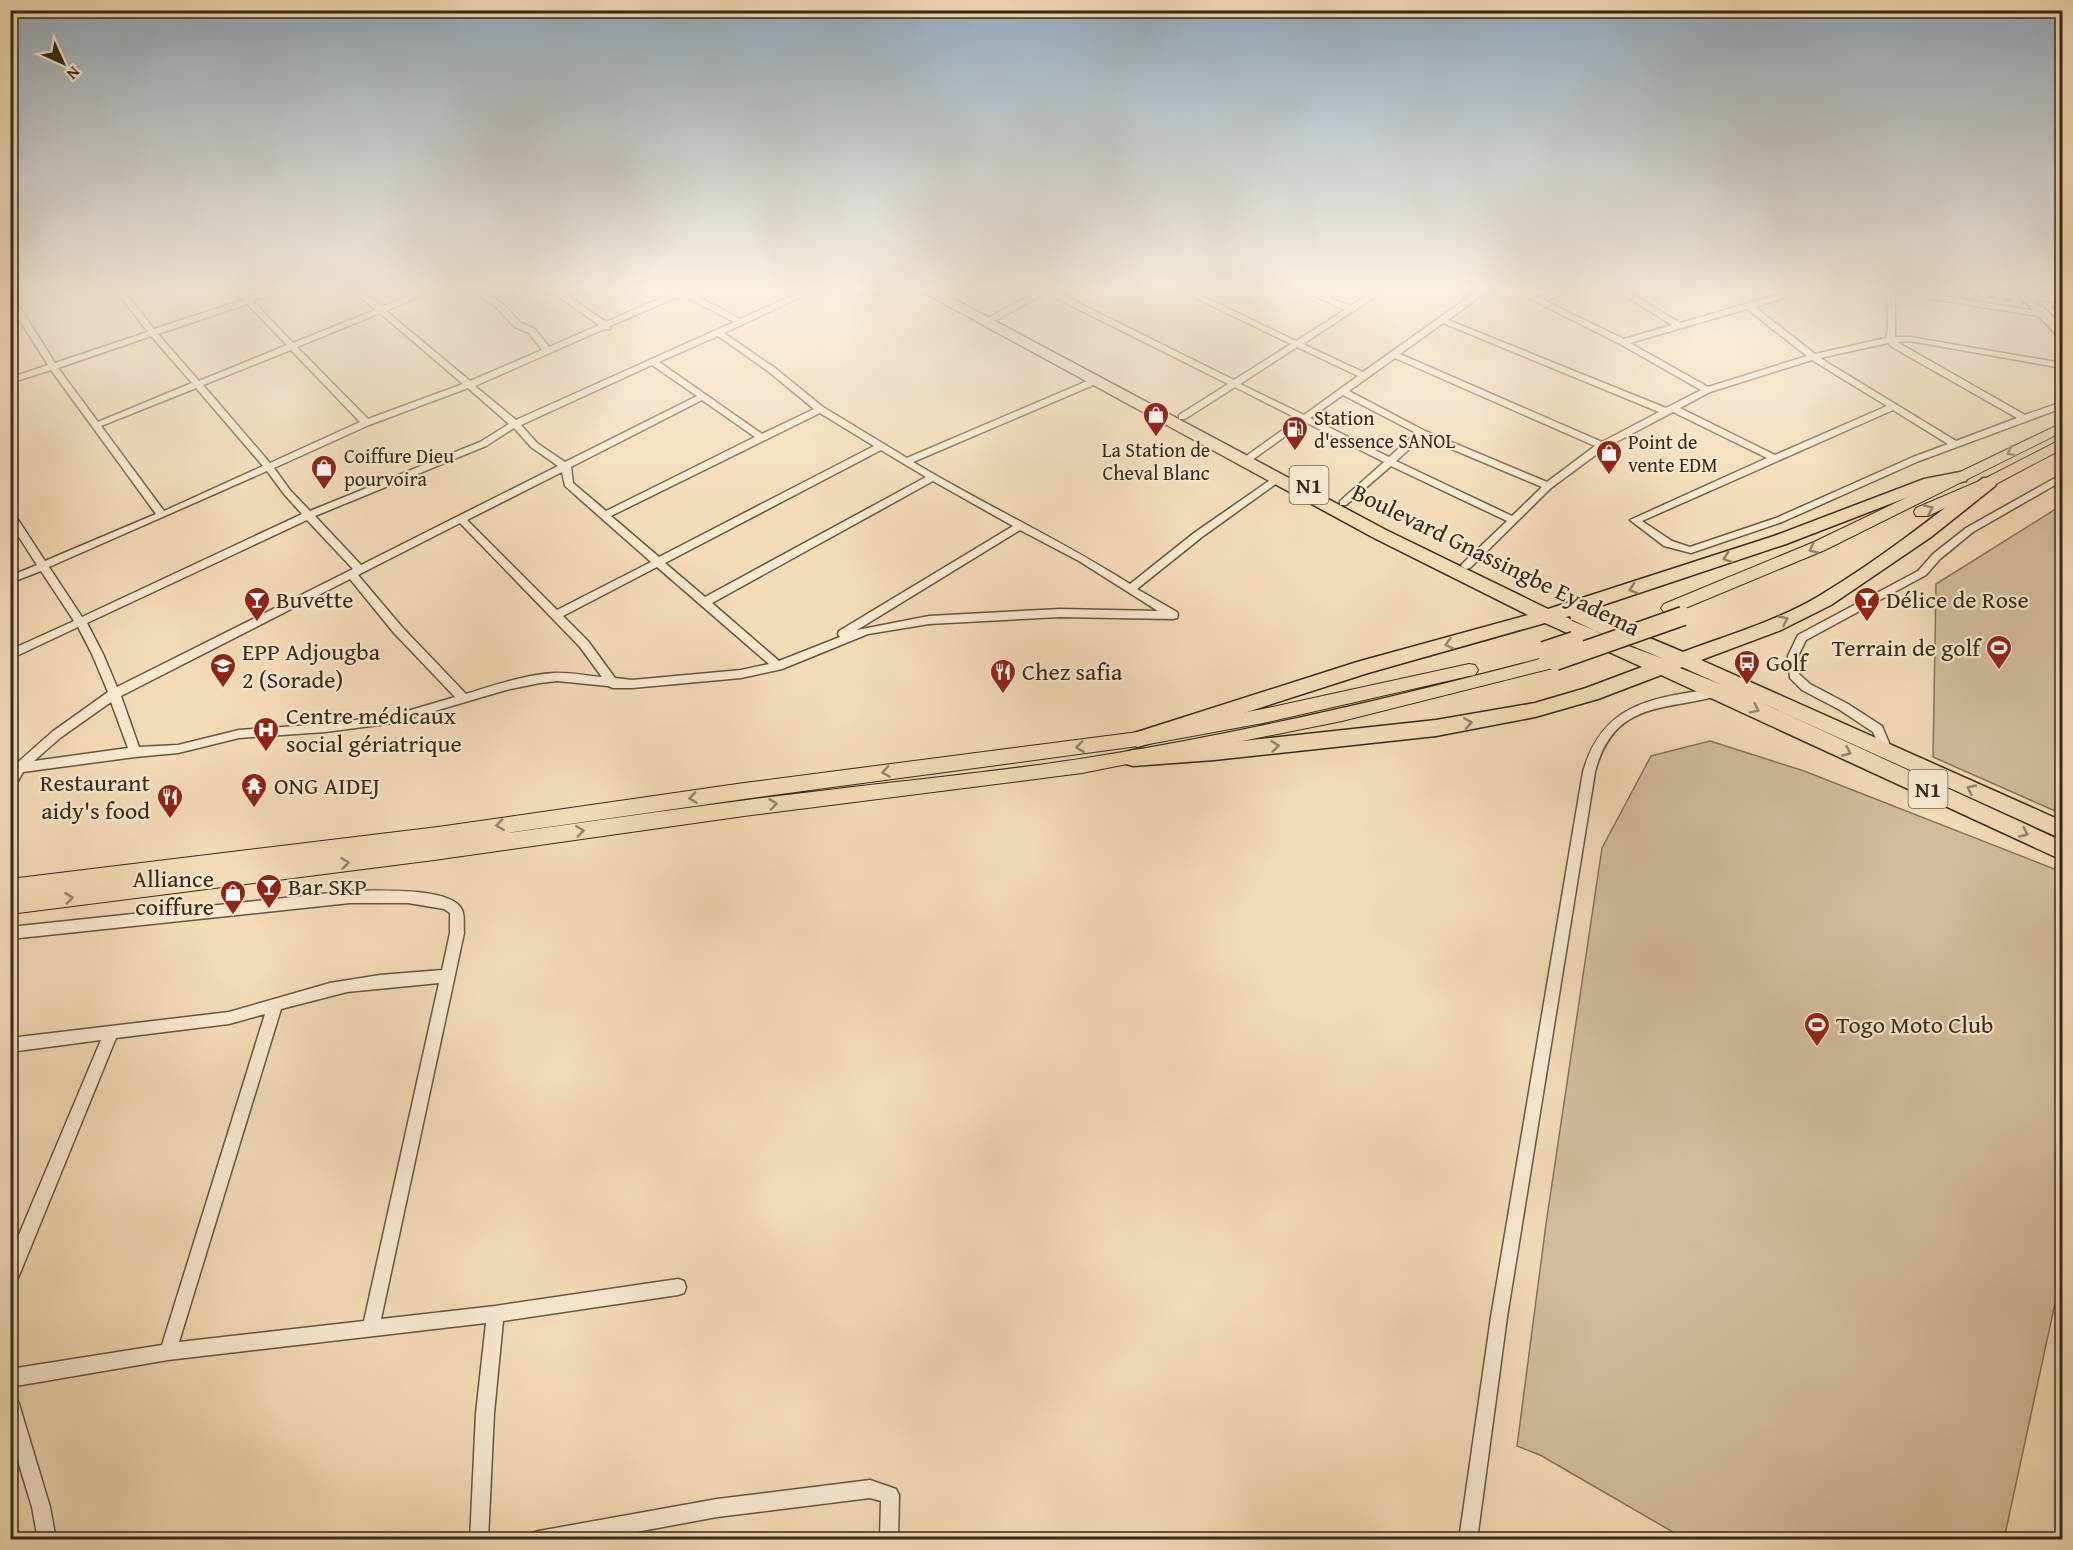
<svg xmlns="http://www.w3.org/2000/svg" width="2073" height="1550" viewBox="0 0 2073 1550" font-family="'Gentium Book Plus',serif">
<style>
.green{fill:#d3bd9b;stroke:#84735a;stroke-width:1.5}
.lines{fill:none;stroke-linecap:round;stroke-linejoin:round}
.minor-casing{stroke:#655640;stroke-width:3}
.primary-casing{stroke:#362919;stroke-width:2}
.trunk-casing{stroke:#362919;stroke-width:3}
.minor{fill:#f7e8d0;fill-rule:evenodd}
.primary{fill:#f3dbb6;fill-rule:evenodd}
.trunk{fill:#f3dbb6;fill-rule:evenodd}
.rail{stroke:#362919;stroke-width:3;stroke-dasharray:8 8;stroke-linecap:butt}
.primary-bridge-casing{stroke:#362919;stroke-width:21;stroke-linecap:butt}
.primary-bridge{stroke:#f3dbb6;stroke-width:18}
.oneway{stroke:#948268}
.labels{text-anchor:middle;stroke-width:4.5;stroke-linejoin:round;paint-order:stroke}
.far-poi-label{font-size:20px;fill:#362919;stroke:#f7e8d0;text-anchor:start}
.shield{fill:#f7e8d0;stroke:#706250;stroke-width:1.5}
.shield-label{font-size:22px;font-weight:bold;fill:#362919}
.street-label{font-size:24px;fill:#362919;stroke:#f7e8d0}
.poi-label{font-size:24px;fill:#362919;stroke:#f7e8d0;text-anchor:start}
</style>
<rect width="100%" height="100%" fill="#f3dbb6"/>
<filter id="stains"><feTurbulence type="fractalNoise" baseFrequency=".00333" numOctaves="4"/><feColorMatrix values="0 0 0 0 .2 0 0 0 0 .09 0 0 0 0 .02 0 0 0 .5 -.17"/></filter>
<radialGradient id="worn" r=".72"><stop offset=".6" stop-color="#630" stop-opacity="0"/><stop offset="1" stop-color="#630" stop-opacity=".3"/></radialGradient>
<path class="green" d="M2062,505V814L1933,757L1936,584Z
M1710,741L1804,771L2062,872V1271L2004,1539H1685L1540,1455L1517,1446L1546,1224L1602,848L1651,756Z"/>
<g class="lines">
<defs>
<path id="minor" d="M116,291H124L154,329L243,300L235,291H244L250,297L267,291H280L253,301L293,343L375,310L354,291H363L382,307L420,291H432L386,311L470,381L542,350L529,333L515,327L497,308L473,291H483L503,304L521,323L535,329L549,347L599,325L551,291H561L606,322L676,291H688L740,319L803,291H814L724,333L775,368L823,407L907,458L1092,379H1098V383L913,462C985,505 1059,539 1130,584L1194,533L1276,476H1282L1284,478L1202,537L1137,589L1177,612L1178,615L1177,618L1173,619L1060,617L929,624L868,634L782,669L741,678L632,688H613L608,686L557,681L540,683L506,690L394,723L325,732L239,738L178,753L135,757L23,772L14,788L10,790V762L17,763L52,732L108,692L92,654L78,627L10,659V650L74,621L41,571L10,583V576L37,565L10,523V511L13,512L45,561L156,514L51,370L10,383V378L48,365L10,305V296L14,298L55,363L148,332ZM682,295L734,322L516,420L475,386L604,329H610V326ZM247,304L287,345L199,381L158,334ZM380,313L463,384L368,419L297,347ZM151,336L192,383L98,422L58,368ZM718,336L769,372L814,409L762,434L659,362ZM291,350L360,422L270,463L203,385ZM652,365L697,396L565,462L537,443L521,425ZM196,388L263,466L164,511L101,426ZM468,388L509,424L480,442L310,511L290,490L274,468L369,425ZM702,400L755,437L606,511L573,483L571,467ZM820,413L874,446L659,557L611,516ZM514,428L531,447L558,466L361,565L315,516L486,446ZM881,450L926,477L705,597L665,563ZM267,471L284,494L302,514L82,617L49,567ZM562,472L565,486L651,562L557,610L467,520ZM933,481L1013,526L839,631L838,634L840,637L779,661L712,603ZM307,520L353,569L117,687L103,654L87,623ZM460,523L580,647L602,677C587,676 570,672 554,673C524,675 495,685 466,694L402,627L358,575ZM1020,530L1079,561L1158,611L1060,609L929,616L857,630ZM657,567L769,664L741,670L632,680L615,678L588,641L563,616ZM350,579L394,633L455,697L394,715L325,724L239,730L178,745L139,747L121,696ZM111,702L128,748L34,761L60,738Z
M1037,291H1055L1234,380L1291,344L1181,291H1192L1296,341L1345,310L1304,291H1316L1350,306L1374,291H1384L1303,344L1363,372L1477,291H1487L1448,320L1666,408L1701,390L1620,344L1515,291H1526L1538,297L1558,291H1572L1545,301L1624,339L1672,325L1617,291H1627L1680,323L1790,291H1804L1755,307L1815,354L1886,338L1888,328L1887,291H1914L2047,313L2048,315L2044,317L1895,293V337H1910L2062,363V368L1910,341L1897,342L2025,415L2062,402V408L1919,461L1782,522L1691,553L1664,546L1630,520L1767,458L1673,412L1605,448L1551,488L1470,568L1466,569L1461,566L1462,564L1507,521L1391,466L1346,505H1340V501L1384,462L1305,422L1248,463H1242V459L1298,419L1235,387L1185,419H1179V415L1228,384L1046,293L988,324L981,322ZM1747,309L1807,356L1708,387L1630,343ZM1443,323L1659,412L1602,442L1400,354ZM1888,343L1892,347L2017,418L1956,441L1820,358ZM1297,347L1358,376L1304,415L1240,384ZM1395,358L1595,446L1547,482L1425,431L1349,391ZM1812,360L1887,406L1775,455L1680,408L1710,392ZM1343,395L1416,433L1389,457L1310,418ZM1893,410L1948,444L1913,457L1776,518L1690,547L1672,541L1642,521ZM1423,437L1542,487L1512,516L1396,461Z
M2062,474V481L1973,532L1940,559L1926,575L1806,640L1798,656L1799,674L1810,684L1848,704L1882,726L1892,750L1890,753H1882L1873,732L1840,710L1802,690L1790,678L1788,656L1798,635L1918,571L1933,554L1966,528Z
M1718,688L1724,692L1722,695C1664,711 1614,700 1595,772L1507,1317L1477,1540H1459L1491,1317L1583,772C1603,701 1655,698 1718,688Z
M350,891C372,891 452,886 462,910C465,916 463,926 464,933L381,1319L495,1306L678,1279L684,1281L686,1287L684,1293L678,1295L503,1321L494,1413L488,1540H470L476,1413L486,1323L168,1360L10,1387V1369L162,1345L265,1014L229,1024L116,1038L16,1283L10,1285V1256L101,1040L10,1052V1038L229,1012L330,983L380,975L442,970L450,933V913L444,909L408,903H350L10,939V927ZM439,983L364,1321L179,1342L281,1009L347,992Z
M10,1396L16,1398L19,1404L50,1507L56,1540H38L32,1507L10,1435Z
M870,1480L896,1489L899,1495L898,1540H880L881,1501L870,1498L717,1517L593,1540H530L532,1533L539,1531L717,1499Z"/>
<path id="primary" d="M2015,291H2030L2062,297V303L2037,300L2062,326V337L2057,336Z
M2062,423V432L1825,550L1676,612H1664L1661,608L1664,604L1814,542Z
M2062,439V449L1994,485L1928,516H1916L1914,512L1916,508L1984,479Z
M1555,655L1561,656L1564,661L1561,666L1342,721L1082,773L744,816L434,860L10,914V879L438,827L744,783L1138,732L1263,709L1469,664L1475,665L1478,670L1475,675L1469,676L1263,723L1138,746L744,799L485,836C597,821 708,804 820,791C909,780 998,772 1086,758C1244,733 1401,696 1555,655Z"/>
<path id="trunk" d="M921,291H939L1386,530L1548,609L1774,536L1924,479L1960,472L1968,477L1966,481L1934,487L1786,544L1585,611L1683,652C1728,635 1777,621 1819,596C1877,561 1930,520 1983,478H1995L1997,482L1995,486L1931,537L1831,605L1781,630L1701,660L2062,821V839L1760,702L2062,841V860L1661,675L1598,699L1535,717L1436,736L1214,760L1133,766L1126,764L1123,758L1126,752L1133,750L1214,744L1436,720L1535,703L1586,688L1642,667L1545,623L1368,673L1138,747L1131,744L1128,739L1131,734L1357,662L1528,615L1374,538ZM1570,616L1572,621L1664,659L1626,645L1566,617ZM1682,667L1722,685L1680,668Z"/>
</defs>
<use href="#minor" class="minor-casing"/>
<use href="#primary" class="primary-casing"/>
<use href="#trunk" class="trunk-casing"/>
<use href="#minor" class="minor"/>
<use href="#primary" class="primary"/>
<use href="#trunk" class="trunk"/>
<path class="rail" d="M1957,291L2062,309"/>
<defs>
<path id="primary-bridge" d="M1544,651L1574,641
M1555,661L1683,616"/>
</defs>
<use href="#primary-bridge" class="primary-bridge-casing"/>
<use href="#primary-bridge" class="primary-bridge"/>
</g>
<defs><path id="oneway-chevron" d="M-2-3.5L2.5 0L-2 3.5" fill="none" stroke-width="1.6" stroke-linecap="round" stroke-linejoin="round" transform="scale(1.5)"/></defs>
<g class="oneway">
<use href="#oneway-chevron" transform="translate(2011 452) rotate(154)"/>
<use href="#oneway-chevron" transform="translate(1929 509) rotate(-25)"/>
<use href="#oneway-chevron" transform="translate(1813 549) rotate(155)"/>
<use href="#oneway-chevron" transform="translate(1727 558) rotate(161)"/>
<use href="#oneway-chevron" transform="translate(1633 589) rotate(162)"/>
<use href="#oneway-chevron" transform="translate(1784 620) rotate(-25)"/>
<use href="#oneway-chevron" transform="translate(1449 644) rotate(166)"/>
<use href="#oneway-chevron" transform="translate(1755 709) rotate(26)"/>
<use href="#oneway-chevron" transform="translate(1468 723) rotate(-9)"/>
<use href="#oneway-chevron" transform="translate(1275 746) rotate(-6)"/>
<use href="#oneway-chevron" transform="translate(1080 747) rotate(173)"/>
<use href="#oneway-chevron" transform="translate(1847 752) rotate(24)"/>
<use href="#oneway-chevron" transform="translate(886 772) rotate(172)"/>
<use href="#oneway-chevron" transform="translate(1971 789) rotate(-155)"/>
<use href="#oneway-chevron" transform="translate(693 798) rotate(172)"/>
<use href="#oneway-chevron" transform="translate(773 804) rotate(-7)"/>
<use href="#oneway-chevron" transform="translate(500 825) rotate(172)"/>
<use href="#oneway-chevron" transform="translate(580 831) rotate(-8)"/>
<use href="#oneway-chevron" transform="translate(2024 833) rotate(25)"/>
<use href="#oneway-chevron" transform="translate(345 863) rotate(-7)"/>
<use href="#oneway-chevron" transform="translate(69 898) rotate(-7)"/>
</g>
<linearGradient id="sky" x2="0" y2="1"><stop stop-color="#93abbf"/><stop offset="0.57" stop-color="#faefde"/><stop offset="1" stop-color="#faefde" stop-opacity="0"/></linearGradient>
<rect width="2073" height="508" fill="url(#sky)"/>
<defs>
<symbol id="shop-pin" viewBox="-11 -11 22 30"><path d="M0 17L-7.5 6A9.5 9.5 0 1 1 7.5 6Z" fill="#8f2418" stroke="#f7e8d0"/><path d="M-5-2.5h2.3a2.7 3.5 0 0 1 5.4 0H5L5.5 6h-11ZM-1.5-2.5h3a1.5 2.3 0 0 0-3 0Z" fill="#fff"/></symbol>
<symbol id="fuel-pin" viewBox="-11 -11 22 30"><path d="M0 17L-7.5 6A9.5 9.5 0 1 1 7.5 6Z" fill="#8f2418" stroke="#f7e8d0"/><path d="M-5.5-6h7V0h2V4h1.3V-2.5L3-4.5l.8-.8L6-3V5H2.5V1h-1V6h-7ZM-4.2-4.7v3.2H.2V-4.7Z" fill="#fff"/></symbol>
<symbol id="bar-pin" viewBox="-11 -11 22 30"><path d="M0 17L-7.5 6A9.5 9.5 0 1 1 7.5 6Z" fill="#8f2418" stroke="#f7e8d0"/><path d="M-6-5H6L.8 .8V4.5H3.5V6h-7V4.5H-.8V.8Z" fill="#fff"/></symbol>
<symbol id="stadium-pin" viewBox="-11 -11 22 30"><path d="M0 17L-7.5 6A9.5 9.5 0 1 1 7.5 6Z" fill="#8f2418" stroke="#f7e8d0"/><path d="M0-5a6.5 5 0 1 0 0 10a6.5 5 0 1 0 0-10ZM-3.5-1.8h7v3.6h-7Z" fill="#fff"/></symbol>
<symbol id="bus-pin" viewBox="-11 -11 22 30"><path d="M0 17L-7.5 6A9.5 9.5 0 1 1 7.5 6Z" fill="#8f2418" stroke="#f7e8d0"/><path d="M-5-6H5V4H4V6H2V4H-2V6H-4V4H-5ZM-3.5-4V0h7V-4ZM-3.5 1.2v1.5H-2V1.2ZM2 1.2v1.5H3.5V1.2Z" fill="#fff"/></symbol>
<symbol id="school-pin" viewBox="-11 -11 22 30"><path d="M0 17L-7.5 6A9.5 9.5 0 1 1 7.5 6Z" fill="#8f2418" stroke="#f7e8d0"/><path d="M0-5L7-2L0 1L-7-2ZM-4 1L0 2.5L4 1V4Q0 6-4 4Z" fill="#fff"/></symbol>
<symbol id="restaurant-pin" viewBox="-11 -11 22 30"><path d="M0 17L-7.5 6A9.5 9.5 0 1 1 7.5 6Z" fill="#8f2418" stroke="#f7e8d0"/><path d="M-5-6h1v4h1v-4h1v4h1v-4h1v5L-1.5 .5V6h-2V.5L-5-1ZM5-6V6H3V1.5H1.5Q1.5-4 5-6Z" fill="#fff"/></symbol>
<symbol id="hospital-pin" viewBox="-11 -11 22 30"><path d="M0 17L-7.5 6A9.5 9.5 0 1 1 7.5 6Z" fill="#8f2418" stroke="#f7e8d0"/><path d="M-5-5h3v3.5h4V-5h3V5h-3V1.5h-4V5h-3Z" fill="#fff"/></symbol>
<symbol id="temple-pin" viewBox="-11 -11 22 30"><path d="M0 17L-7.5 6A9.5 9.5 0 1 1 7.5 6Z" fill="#8f2418" stroke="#f7e8d0"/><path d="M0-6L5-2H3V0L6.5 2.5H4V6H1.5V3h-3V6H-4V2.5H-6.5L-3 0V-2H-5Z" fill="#fff"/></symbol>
</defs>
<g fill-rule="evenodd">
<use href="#shop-pin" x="1141" y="400" width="30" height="40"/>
<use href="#fuel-pin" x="1280" y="414" width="30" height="40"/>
<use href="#shop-pin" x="1594" y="438" width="30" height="40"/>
<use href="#shop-pin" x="309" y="453" width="30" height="40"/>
<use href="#bar-pin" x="242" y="585" width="30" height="40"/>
<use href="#bar-pin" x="1852" y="585" width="30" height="40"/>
<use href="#stadium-pin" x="1984" y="633" width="30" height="40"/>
<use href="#bus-pin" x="1732" y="648" width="30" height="40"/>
<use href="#school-pin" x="208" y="651" width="30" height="40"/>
<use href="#restaurant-pin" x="988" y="657" width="30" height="40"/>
<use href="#hospital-pin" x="251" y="715" width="30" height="40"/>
<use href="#temple-pin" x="239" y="771" width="30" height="40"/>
<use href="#restaurant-pin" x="155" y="782" width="30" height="40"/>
<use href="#bar-pin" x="254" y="872" width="30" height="40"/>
<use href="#shop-pin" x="218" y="878" width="30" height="40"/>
<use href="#stadium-pin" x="1802" y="1010" width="30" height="40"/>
</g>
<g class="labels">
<g class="far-poi-label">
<text x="1314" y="425">Station<tspan x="1314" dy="23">d'essence SANOL</tspan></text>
<text x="1628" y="449">Point de<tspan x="1628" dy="23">vente EDM</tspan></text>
<text x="1156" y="457" text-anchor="middle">La Station de<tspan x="1156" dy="23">Cheval Blanc</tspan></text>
<text x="344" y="463">Coiffure Dieu<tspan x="344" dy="23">pourvoira</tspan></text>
</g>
<g class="shield">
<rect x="1289.5" y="466" width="39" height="38" rx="4.5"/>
<rect x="1908.5" y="770" width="39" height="38" rx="4.5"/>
</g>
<g class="shield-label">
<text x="1309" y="493">N1</text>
<text x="1928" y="797">N1</text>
</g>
<g class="street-label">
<text transform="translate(1496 560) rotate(26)" y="8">Boulevard Gnassingbe Eyadema</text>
</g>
<g class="poi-label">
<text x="276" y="608">Buvette</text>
<text x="1886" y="608">Délice de Rose</text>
<text x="1980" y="656" text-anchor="end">Terrain de golf</text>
<text x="242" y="660">EPP Adjougba<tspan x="242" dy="28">2 (Sorade)</tspan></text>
<text x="1766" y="671">Golf</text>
<text x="1022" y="680">Chez safia</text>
<text x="286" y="724">Centre médicaux<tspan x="286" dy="28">social gériatrique</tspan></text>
<text x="150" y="791" text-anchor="end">Restaurant<tspan x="150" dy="28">aidy's food</tspan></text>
<text x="274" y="794">ONG AIDEJ</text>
<text x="214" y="887" text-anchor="end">Alliance<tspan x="214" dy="28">coiffure</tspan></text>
<text x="288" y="895">Bar SKP</text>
<text x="1836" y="1033">Togo Moto Club</text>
</g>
</g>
<rect width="2073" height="1550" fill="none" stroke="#f3dbb6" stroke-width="36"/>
<rect x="12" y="12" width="2049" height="1526" fill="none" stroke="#362919" stroke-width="3"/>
<rect x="18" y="18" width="2037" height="1514" fill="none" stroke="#362919" stroke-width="1.5"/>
<g transform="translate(63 63) rotate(135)" stroke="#f7e8d0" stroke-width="4.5" paint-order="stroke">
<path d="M0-4.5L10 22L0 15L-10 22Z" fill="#362919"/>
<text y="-9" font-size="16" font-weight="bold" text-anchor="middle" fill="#362919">N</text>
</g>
<rect width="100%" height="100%" filter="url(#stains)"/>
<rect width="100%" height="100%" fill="url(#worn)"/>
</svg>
